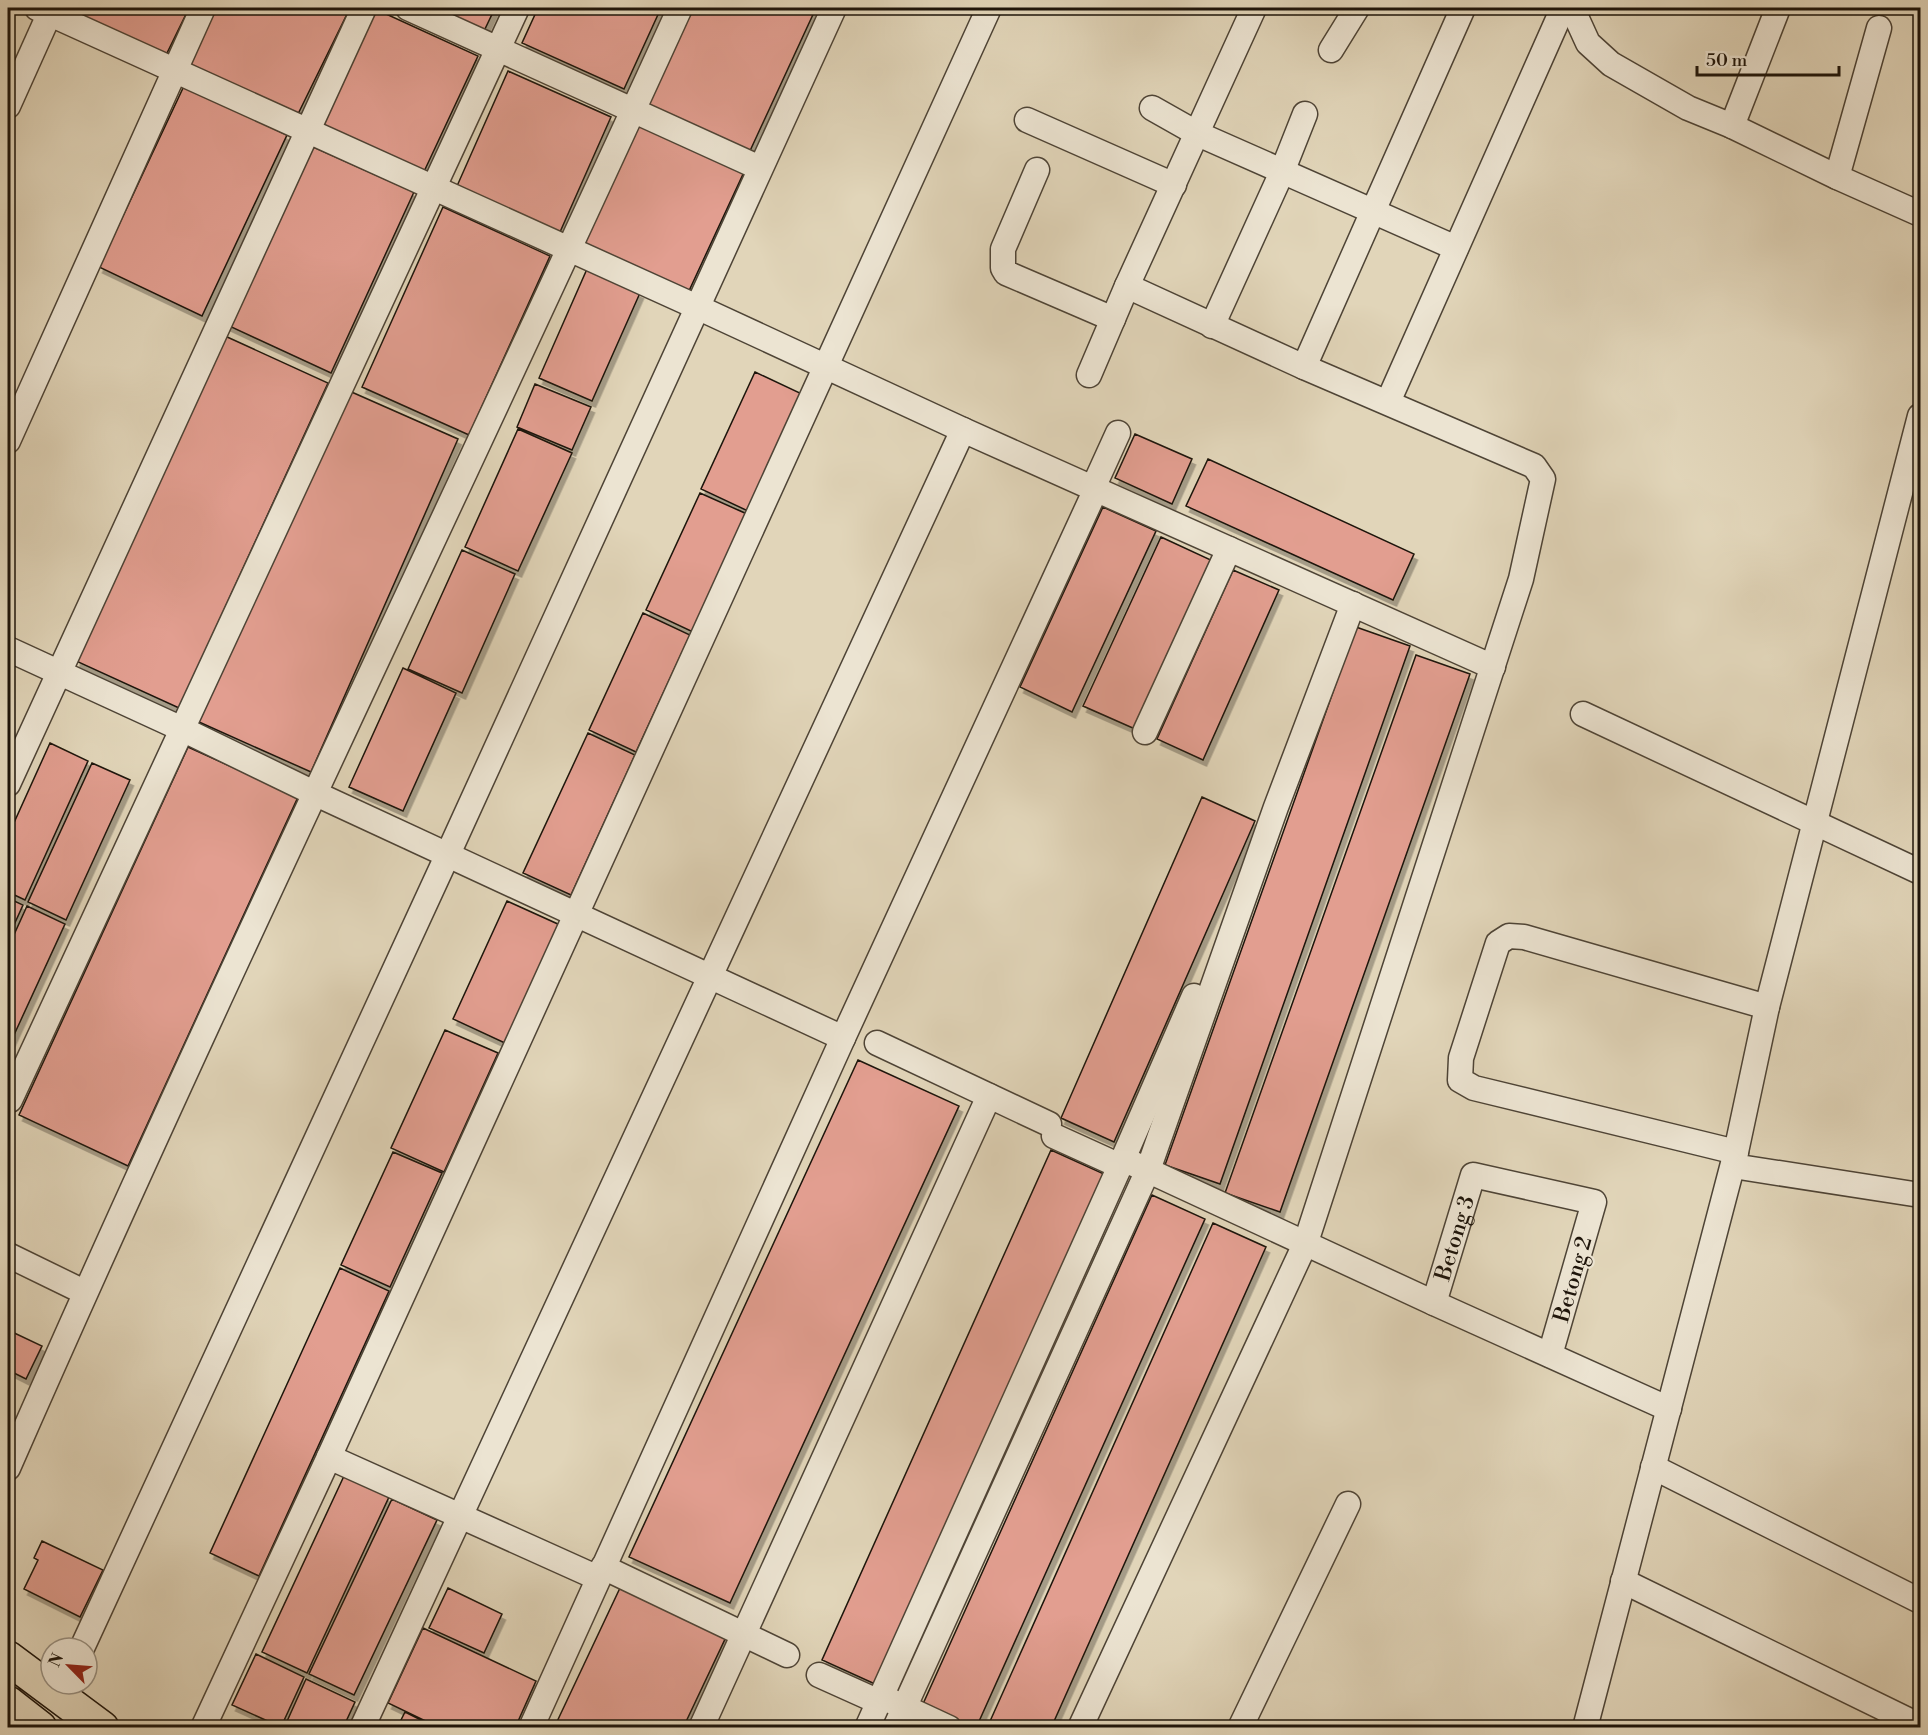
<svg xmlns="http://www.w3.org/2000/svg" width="1928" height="1735" viewBox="0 0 1928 1735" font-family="'Libre Bodoni',serif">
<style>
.building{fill:#e29e90;stroke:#1d140a;stroke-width:1.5;filter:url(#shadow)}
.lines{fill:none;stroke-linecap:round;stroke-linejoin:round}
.minor-casing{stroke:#4e4436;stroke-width:27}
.highway-casing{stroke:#1d140a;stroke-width:36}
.minor{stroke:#ece4d2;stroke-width:24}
.highway{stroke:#e1d5b9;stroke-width:33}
.labels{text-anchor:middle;stroke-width:4.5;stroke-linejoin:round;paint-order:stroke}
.street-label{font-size:22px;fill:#1d140a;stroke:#ece4d2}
</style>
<defs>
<filter id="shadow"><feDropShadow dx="3.5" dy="6" stdDeviation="0" flood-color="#0004"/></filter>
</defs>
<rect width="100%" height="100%" fill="#e1d5b9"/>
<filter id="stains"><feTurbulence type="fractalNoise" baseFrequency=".00333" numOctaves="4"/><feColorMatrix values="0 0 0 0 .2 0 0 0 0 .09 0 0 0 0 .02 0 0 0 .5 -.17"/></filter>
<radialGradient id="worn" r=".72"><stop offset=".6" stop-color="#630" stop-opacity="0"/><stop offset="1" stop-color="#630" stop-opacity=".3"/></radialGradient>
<path class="building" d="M66,8H189L166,55Z
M214,8H350L297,116L188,66Z
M373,8L478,56L421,178L314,129Z
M434,8H495L484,31Z
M538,8H661L624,89L522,43Z
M684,8H816L749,153L640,104Z
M508,71L611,117L560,232L457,186Z
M184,86L287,135L202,316L99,267Z
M636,122L744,172L688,293L580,242Z
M309,145L414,192L331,373L227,325Z
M443,207L550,256L469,435L362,387Z
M587,269L640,293L592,401L539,378Z
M225,336L328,383L179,708L76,661Z
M755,372L802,394L748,511L701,489Z
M535,384L591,407L572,450L517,427Z
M347,390L458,439L311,772L199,722Z
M518,429L572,453L518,571L465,547Z
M1135,434L1192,459L1172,504L1115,478Z
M1208,459L1414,554L1393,600L1186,506Z
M700,493L747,514L693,632L646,610Z
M1103,507L1156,531L1072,712L1020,687Z
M1161,537L1213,561L1135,729L1083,706Z
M462,550L515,574L462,693L408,669Z
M1233,570L1279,590L1203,760L1157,739Z
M643,613L690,635L636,752L589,730Z
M1356,627L1410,646L1220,1184L1165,1165Z
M1416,655L1470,674L1280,1212L1225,1193Z
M403,668L456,693L403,811L349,787Z
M588,733L635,755L571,895L523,873Z
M50,743L88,761L25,900L8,892V836Z
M188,747L298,797L128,1166L19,1115Z
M92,763L130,780L66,920L28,902Z
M1202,797L1255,821L1114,1142L1061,1118Z
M8,898L23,905L8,938Z
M507,901L560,925L507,1044L453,1019Z
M27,906L65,924L8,1048V948Z
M445,1030L498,1053L444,1172L391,1148Z
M858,1060L959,1106L730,1603L629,1557Z
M1051,1150L1104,1174L875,1684L822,1660Z
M393,1152L442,1173L390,1287L341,1265Z
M1152,1195L1205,1219L976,1728H974L923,1704Z
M1213,1223L1266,1247L1051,1728H987Z
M340,1268L389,1291L259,1576L210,1553Z
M8,1330L42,1346L26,1379L8,1370Z
M344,1476L389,1497L307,1673L262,1652Z
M392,1499L437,1520L354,1695L309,1674Z
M42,1541L103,1570L80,1617L24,1589L38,1560L34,1558Z
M448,1588L502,1614L484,1653L429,1628Z
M620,1588L726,1637L683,1728H554Z
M423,1628L536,1681L515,1728H440L388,1703Z
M256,1654L304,1677L281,1727L232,1705Z
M306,1679L355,1702L343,1728H284Z
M405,1712L437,1728H397Z"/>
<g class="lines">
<defs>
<g id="minor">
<path d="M37,8L697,307L963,430L1493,667"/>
<path d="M408,8L760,168"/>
<path d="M1572,8L1588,43L1611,64L1688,108L1732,126L1837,177L1920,214"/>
<path d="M1331,50L1357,8"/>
<path d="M8,106L52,8"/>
<path d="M1152,108L1198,134L1456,248"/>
<path d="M1027,120L1174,185"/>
<path d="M1732,126L1778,8"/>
<path d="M1037,170L1003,249V268L1006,273L1113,319"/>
<path d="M1837,177L1879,28"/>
<path d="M1212,326L1282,172L1305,114"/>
<path d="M1304,367L1463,8"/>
<path d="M1089,375L1127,286L1254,8"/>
<path d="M1388,402L1563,8"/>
<path d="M8,441L203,8"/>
<path d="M1093,488L1118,433"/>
<path d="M8,649L182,729L314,793L843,1038"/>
<path d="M1583,714L1920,872"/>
<path d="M1145,732L1229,549"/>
<path d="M8,784L364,8"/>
<path d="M877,1043L1049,1124"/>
<path d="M8,1099L10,1100L517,8"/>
<path d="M1054,1136L1120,1166"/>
<path d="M1736,1152L1474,1088L1460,1080L1461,1058L1498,943L1509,936L1524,937L1767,1007"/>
<path d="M1134,1164L1434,1303L1669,1409"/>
<path d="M1733,1166L1920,1195"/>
<path d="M8,1255L84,1292"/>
<path id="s1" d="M1434,1303L1473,1175L1594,1202L1550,1355"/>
<path d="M329,1457L598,1578"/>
<path d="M1653,1467L1920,1601"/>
<path d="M8,1468C223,977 458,495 680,8"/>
<path d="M603,1567L787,1655"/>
<path d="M1623,1581L1920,1726"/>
<path d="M82,1648L448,854L834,8"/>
<path d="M819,1675L879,1702"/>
<path d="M891,1701L949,1728"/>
<path d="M203,1728L329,1457L989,8"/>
<path d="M362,1728L963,430"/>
<path d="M531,1728L843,1038L1096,489"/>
<path d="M701,1728L989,1096"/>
<path d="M867,1728L1120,1166L1194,996"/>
<path d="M895,1728L1148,1170L1276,807L1353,604"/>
<path d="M1080,1728L1306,1242L1521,579L1543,479L1534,466L1304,367L1127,286"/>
<path d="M1240,1728L1348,1504"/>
<path d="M1585,1728L1736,1152L1767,1007L1920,416"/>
</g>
<path id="highway" d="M8,1658L102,1728
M8,1703L40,1728"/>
</defs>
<use href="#minor" class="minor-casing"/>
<use href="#highway" class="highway-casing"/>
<use href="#minor" class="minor"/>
<use href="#highway" class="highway"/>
</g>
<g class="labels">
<g class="street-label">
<text dy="8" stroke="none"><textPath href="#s1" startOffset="68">Betong 3</textPath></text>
<text transform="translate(1572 1279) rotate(-74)" y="8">Betong 2</text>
</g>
</g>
<rect width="1928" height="1735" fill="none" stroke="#e1d5b9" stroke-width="30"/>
<rect x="9" y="9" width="1910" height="1717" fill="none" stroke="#1d140a" stroke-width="3"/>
<rect x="15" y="15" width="1898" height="1705" fill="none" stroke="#1d140a" stroke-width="1.5"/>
<g transform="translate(69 1666) rotate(295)"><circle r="28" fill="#ece4d2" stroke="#999182" stroke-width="1.5"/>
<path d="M0-4.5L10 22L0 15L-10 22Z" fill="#8f2418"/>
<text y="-9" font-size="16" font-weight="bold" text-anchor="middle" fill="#1d140a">N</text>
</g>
<path d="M1697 66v9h142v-9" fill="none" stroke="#1d140a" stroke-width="3"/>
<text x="1706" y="66" font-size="18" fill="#1d140a" stroke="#ece4d2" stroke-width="4.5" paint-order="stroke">50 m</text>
<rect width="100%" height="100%" filter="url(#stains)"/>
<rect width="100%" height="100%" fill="url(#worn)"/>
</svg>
